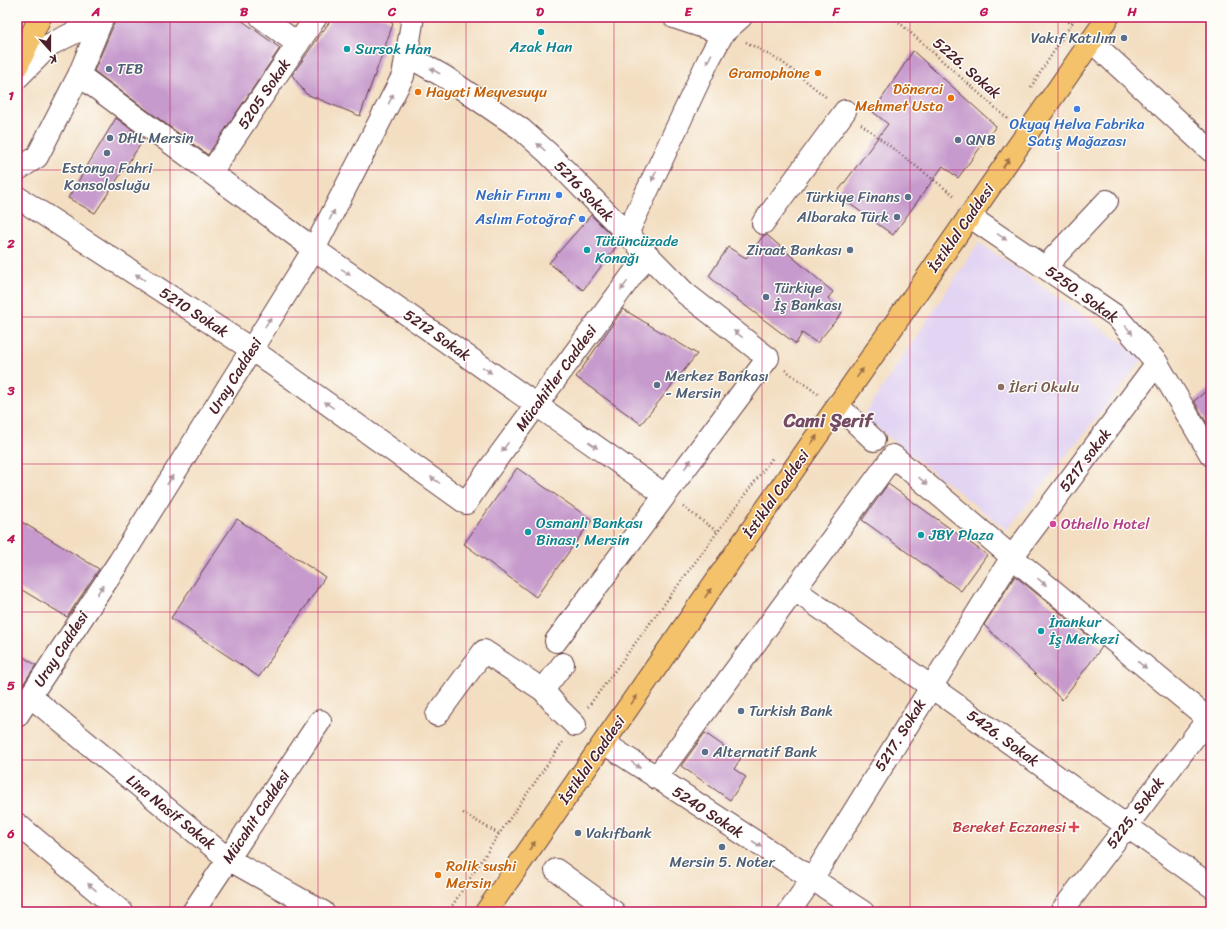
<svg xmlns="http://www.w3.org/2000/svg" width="1228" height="929" viewBox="0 0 1228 929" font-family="Sriracha,sans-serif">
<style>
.built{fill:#e2d4f3}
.building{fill:#c69acc}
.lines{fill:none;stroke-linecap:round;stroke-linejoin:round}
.minor-casing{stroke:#633c42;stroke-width:24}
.major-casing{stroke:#633c42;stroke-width:24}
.path{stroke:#633c42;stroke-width:2.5;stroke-dasharray:1 3;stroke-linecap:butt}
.minor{stroke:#fff;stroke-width:22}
.major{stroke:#f3c26a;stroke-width:22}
.oneway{fill:#ae9aa0}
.oneway2{fill:#9e704a}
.grid{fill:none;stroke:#c2185b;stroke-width:1;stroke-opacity:0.55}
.culture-dot{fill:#0f9aa8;stroke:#fdfcf7;stroke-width:1.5}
.service-dot{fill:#5c6f8a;stroke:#fdfcf7;stroke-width:1.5}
.food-dot{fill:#e8710a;stroke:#fdfcf7;stroke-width:1.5}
.shop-dot{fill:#3f7fe0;stroke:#fdfcf7;stroke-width:1.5}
.education-dot{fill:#8d6e63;stroke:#fdfcf7;stroke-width:1.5}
.hotel-dot{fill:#d1479c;stroke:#fdfcf7;stroke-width:1.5}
.health-dot{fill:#e0444e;stroke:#fdfcf7;stroke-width:1.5}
.labels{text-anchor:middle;stroke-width:3;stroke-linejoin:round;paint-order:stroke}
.service-label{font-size:15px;fill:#4e5e75;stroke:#fdfcf7;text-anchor:start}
.culture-label{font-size:15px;fill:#0d838f;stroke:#fdfcf7;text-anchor:start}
.street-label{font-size:15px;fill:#4a1f2b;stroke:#fdfcf7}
.food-label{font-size:15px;fill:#c56008;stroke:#fdfcf7;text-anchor:end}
.shop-label{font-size:15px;fill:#366cbe;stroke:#fdfcf7;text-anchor:end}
.education-label{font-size:15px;fill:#785e54;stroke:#fdfcf7;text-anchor:start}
.hotel-label{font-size:15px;fill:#b23c85;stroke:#fdfcf7;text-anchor:start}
.health-label{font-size:15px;fill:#be3a42;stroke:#fdfcf7;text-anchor:end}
.district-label{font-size:19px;font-weight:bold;fill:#754a63;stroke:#fdfcf7}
.neatline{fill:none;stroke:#c2185b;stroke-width:1.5}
.grid-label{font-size:13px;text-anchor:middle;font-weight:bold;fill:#c2185b}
</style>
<rect width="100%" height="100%" fill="#fdfcf7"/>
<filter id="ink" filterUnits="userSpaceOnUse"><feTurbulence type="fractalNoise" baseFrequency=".025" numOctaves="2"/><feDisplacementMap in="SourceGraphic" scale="8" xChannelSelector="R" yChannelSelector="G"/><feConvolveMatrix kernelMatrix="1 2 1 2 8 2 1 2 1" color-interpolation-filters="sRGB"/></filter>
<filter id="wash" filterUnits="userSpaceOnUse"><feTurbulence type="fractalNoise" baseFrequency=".012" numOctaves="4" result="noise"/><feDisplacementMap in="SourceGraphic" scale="16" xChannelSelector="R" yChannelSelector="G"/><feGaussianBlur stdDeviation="0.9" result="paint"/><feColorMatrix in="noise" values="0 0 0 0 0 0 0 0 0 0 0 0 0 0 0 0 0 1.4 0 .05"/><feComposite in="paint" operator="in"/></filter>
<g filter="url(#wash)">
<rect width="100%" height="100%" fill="#f3dec1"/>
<path class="built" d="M979,242L1144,358L1007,530L863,417Z"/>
<g id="blocks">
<path class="building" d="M117,17H237L280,48L208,155L94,71Z
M333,17H385L393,24L360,116L306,94L292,75Z
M913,51L996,126L958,178L943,166L893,235L836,194L888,124L873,112Z
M116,118L144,139L95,213L68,198Z
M591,215L619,243L583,290L549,263Z
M764,235H767L833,292L828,298L842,313L817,343L802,333L796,344L722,288L709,276L728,247L746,258Z
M623,309L697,354L641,424L576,377Z
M1211,387V430L1194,401Z
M517,468L592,520L536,597L464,544Z
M888,484L987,555L961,591L862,520Z
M17,519L99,569L67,617L17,587Z
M237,519L325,577L259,677L171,618Z
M1015,576L1102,647L1062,700L984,625Z
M17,653L36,665L17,693Z
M705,733L741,758L734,769L746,777L730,800L681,766Z"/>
</g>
</g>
<g filter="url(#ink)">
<use href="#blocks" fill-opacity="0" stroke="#633c42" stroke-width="1"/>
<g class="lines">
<defs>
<path id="minor" d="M261,17L298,44
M674,17L716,31L722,35
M1091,41L1211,151
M406,55L445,77L521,129L548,153L685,293L768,358L556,641
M79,75L314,249L665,495
M17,78L51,44L84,28L88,17
M17,170L37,157L79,75L103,17
M211,172L316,17
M17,197L251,349L466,503L487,472L647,255
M969,216L1116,316L1157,363L1211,455
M763,223L845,111
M627,234L708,61L723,33L741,17
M1046,266L1107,201
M837,405L874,440
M795,590L1211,886
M543,690L559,709L575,725
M30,696L228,859L323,912
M437,715L484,651L543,690L563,664
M17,716L119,562L314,249L403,76L413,17
M604,743L863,912
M656,778L893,456L1012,557L1211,721
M17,824L122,912
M556,870L614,912
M193,912L320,721
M789,912L812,879L1012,557L1157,363
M1061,912L1211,715"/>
<path id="major" d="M17,66L40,17
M486,912L1108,17"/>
</defs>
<use href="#minor" class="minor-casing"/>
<use href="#major" class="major-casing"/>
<path class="path" d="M893,17L1009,120
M1062,17L1072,24
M746,42L782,62L827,98
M1031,87L1076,17
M861,124L956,197
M785,370L818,394
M683,507L718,532
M588,707L773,457
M463,813L499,834
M448,912L499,834L563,742"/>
<use href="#minor" class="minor"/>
<use href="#major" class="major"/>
</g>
<defs><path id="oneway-solid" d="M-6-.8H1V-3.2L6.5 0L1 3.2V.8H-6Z"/></defs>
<g class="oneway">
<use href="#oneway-solid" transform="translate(709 59) rotate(118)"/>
<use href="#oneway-solid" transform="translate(435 71) rotate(-150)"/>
<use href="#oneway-solid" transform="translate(391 99) rotate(-63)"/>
<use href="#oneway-solid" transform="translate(541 147) rotate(-138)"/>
<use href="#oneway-solid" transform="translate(654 176) rotate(115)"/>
<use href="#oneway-solid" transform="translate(332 215) rotate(-63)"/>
<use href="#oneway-solid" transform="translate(1002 237) rotate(34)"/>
<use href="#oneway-solid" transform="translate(346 272) rotate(35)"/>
<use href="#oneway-solid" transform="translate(140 277) rotate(-147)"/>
<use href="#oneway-solid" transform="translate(624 286) rotate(126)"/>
<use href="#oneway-solid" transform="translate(268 322) rotate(-58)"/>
<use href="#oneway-solid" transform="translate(1129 330) rotate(49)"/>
<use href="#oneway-solid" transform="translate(738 334) rotate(-142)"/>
<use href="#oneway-solid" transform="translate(487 370) rotate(35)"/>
<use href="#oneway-solid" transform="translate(329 405) rotate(-145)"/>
<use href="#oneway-solid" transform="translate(593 445) rotate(35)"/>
<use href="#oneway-solid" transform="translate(505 447) rotate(126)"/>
<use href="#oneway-solid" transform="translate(688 464) rotate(-53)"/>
<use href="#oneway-solid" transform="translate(170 480) rotate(-58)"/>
<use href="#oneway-solid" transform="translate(435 480) rotate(-145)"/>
<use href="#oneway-solid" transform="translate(923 481) rotate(40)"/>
<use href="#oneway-solid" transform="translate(1042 582) rotate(39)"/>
<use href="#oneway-solid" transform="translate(100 590) rotate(-57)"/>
<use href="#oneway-solid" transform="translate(1142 665) rotate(39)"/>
<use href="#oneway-solid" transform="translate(636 765) rotate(34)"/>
<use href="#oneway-solid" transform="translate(757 844) rotate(33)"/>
<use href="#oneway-solid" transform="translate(92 887) rotate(-140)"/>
</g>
<g class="oneway2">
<use href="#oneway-solid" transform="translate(1006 163) rotate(-55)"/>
<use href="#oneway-solid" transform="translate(860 373) rotate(-55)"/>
<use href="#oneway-solid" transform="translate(814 440) rotate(-55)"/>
<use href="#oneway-solid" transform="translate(708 593) rotate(-55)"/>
<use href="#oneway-solid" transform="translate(634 700) rotate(-55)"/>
<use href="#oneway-solid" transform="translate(532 846) rotate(-55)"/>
</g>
</g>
<path class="grid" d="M170,17V912M318,17V912M466,17V912M614,17V912M762,17V912M910,17V912M1058,17V912M17,170H1211M17,317H1211M17,464H1211M17,612H1211M17,760H1211"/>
<g class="culture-dot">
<circle cx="541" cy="32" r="4"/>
<circle cx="347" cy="49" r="4"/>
<circle cx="587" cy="250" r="4"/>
<circle cx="528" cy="532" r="4"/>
<circle cx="921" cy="535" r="4"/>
<circle cx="1041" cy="631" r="4"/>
</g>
<g class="service-dot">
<circle cx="1124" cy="38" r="4"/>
<circle cx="109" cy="69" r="4"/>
<circle cx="110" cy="138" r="4"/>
<circle cx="958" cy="140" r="4"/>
<circle cx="107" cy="153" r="4"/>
<circle cx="908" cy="197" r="4"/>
<circle cx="897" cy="217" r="4"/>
<circle cx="850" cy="250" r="4"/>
<circle cx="766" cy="297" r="4"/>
<circle cx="657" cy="385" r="4"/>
<circle cx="741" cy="711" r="4"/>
<circle cx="705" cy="752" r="4"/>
<circle cx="578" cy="833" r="4"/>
<circle cx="722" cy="847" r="4"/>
</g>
<g class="food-dot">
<circle cx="818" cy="73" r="4"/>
<circle cx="418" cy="92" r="4"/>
<circle cx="951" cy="98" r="4"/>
<circle cx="438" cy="875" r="4"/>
</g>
<g class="shop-dot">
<circle cx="1077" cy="109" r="4"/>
<circle cx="559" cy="195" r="4"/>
<circle cx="582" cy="219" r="4"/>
</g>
<circle class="education-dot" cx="1001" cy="387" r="4"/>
<circle class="hotel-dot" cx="1053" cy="524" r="4"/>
<path class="health-dot" d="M1072 821h4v4h4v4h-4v4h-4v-4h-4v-4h4z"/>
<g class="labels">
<g class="service-label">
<text x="1116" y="43" text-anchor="end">Vakıf Katılım</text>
<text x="117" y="74">TEB</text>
<text x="118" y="143">DHL Mersin</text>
<text x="966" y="145">QNB</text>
<text x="107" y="173" text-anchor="middle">Estonya Fahri<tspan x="107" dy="17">Konsolosluğu</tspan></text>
<text x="900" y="202" text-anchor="end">Türkiye Finans</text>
<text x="889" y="222" text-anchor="end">Albaraka Türk</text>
<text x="842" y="255" text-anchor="end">Ziraat Bankası</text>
<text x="774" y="293">Türkiye<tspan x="774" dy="17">İş Bankası</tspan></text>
<text x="665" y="381">Merkez Bankası<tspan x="665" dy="17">- Mersin</tspan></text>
<text x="749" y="716">Turkish Bank</text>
<text x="713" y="757">Alternatif Bank</text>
<text x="586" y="838">Vakıfbank</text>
<text x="722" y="867" text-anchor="middle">Mersin 5. Noter</text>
</g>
<g class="culture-label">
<text x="541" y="52" text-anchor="middle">Azak Han</text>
<text x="355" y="54">Sursok Han</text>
<text x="595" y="246">Tütüncüzade<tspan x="595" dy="17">Konağı</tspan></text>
<text x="536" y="528">Osmanlı Bankası<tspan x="536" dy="17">Binası, Mersin</tspan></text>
<text x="929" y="540">JBY Plaza</text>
<text x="1049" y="627">İnankur<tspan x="1049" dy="17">İş Merkezi</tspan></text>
</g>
<g class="street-label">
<text transform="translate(967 68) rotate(41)" y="5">5226. Sokak</text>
<text transform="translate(264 94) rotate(-56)" y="5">5205 Sokak</text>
<text transform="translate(584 191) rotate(46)" y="5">5216 Sokak</text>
<text transform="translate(961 228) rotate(-55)" y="5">İstiklal Caddesi</text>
<text transform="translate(1082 294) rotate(36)" y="5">5250. Sokak</text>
<text transform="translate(194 312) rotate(33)" y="5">5210 Sokak</text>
<text transform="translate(437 335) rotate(35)" y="5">5212 Sokak</text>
<text transform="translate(235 376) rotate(-58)" y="5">Uray Caddesi</text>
<text transform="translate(556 378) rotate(-54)" y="5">Mücahitler Caddesi</text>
<text transform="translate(1085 460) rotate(-53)" y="5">5217 sokak</text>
<text transform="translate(776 494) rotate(-55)" y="5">İstiklal Caddesi</text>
<text transform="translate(61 649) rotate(-57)" y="5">Uray Caddesi</text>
<text transform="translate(900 735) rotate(-58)" y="5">5217. Sokak</text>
<text transform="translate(1003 738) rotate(36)" y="5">5426. Sokak</text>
<text transform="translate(592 760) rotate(-55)" y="5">İstiklal Caddesi</text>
<text transform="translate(171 812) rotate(39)" y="5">Lina Nasif Sokak</text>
<text transform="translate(708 812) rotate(33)" y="5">5240 Sokak</text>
<text transform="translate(1135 813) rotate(-53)" y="5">5225. Sokak</text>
<text transform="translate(256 817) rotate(-56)" y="5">Mücahit Caddesi</text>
</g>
<g class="food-label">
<text x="810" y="78">Gramophone</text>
<text x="943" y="94">Dönerci<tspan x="943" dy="17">Mehmet Usta</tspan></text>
<text x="426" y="97" text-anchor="start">Hayati Meyvesuyu</text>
<text x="446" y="871" text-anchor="start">Rolik sushi<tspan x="446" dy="17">Mersin</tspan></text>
</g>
<g class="shop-label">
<text x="1077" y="129" text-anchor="middle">Okyay Helva Fabrika<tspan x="1077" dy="17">Satış Mağazası</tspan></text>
<text x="551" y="200">Nehir Fırını</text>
<text x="574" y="224">Aslım Fotoğraf</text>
</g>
<g class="education-label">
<text x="1009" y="392">İleri Okulu</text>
</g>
<g class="hotel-label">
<text x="1061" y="529">Othello Hotel</text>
</g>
<g class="health-label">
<text x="1066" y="832">Bereket Eczanesi</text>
</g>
<g class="district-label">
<text x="828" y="427">Cami Şerif</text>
</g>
</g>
<rect width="1228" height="929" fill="none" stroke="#fdfcf7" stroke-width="44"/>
<g transform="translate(50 50) rotate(159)" stroke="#fdfcf7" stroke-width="3" paint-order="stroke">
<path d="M0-3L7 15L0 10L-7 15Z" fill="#4a1f2b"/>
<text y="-6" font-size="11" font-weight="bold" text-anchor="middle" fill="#4a1f2b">K</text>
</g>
<rect x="22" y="22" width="1184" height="885" class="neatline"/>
<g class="grid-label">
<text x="96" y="16">A</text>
<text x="244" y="16">B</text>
<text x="392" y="16">C</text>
<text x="540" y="16">D</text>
<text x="688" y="16">E</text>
<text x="836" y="16">F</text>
<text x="984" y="16">G</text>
<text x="1132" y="16">H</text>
<text x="11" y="100">1</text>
<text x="11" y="248">2</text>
<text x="11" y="395">3</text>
<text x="11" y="543">4</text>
<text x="11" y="690">5</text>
<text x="11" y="838">6</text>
</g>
</svg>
